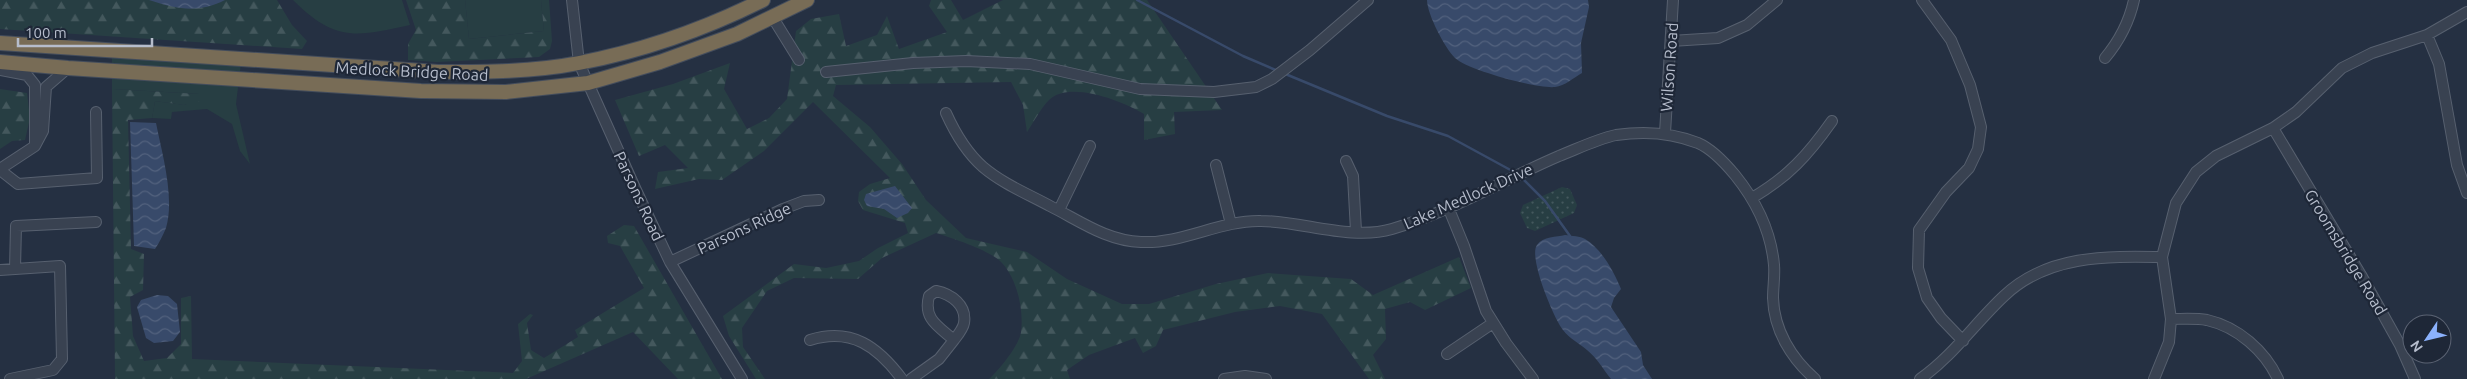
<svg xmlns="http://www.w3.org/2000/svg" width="2467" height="379" viewBox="0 0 2467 379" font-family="Ubuntu,sans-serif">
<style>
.green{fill:#273e43}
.forest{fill:url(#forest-firs)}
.park{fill:url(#park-dots)}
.water{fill:url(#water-waves)}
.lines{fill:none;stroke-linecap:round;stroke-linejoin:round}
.stream{stroke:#384a6a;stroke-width:2.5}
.minor-casing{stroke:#57606f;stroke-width:12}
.highway-casing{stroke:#444d5c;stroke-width:16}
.minor{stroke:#394251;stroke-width:10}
.highway{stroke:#786c56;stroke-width:14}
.labels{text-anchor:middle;stroke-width:4.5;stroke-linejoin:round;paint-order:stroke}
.street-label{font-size:16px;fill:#b6bdcc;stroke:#1e2737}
</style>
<defs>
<pattern id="forest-firs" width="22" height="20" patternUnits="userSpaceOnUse" patternTransform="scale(1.25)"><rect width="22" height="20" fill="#273e43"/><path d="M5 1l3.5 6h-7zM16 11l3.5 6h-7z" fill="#44585d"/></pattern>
<pattern id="park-dots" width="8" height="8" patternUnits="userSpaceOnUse" patternTransform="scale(1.25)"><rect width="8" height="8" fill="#273e43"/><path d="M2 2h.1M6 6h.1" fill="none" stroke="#44585d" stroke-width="1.8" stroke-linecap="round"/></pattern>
<pattern id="water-waves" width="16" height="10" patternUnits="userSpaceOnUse" patternTransform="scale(1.25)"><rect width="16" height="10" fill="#384a6a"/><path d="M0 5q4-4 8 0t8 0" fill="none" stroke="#53627e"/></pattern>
</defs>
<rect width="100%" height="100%" fill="#253042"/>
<path class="green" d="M293,0H402L410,25C356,37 335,42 293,0Z
M465,0H541L544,31L469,39Z
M112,58L241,63L236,104L250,164L240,151L232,124L207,109L172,112L171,119L152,118L155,101L185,105L199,94L112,89Z"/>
<path class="forest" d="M0,0H277L292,25L307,41L302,49L0,29Z
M406,0H465L469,39L544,31L541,0H549L552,41L550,49L539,57L437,62L408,60V44L416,30Z
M931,0H951L963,20L1003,0H1147L1222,110L1174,112L1175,134L1144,140V114C1123,101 1069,80 1049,100C1040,109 1034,122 1027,132L1023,105L1011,82L836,85L833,96L870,127L902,164L926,200L966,238L1027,252L1067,279L1122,304H1149L1216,284L1268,273L1351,279L1373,295L1459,257L1471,288L1425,310L1410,302L1385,309L1386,339L1373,355L1385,379H1369L1322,314L1280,306L1235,312L1163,330L1156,346L1143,353L1135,338L1089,355L1067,370L1070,379H989C999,370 1020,344 1021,332C1024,310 1017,279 1002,263C992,251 952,238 936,233L882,258L858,279L794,278L767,291L742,328L743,347L765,379H756L729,336L723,316L794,264L826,268L859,261L878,248L908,233L905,223L863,210L858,201L859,192L870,184L890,178L813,102L764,151L722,180L699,179L655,189L658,172L688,168L665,145L639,156L615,100L673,84L730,63L724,89L747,129L769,118L787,99L796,31L811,19L839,14L846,46L877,35L887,16L899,49L947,32L929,6Z
M0,89L27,93L30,118L25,140L12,141L0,149Z
M112,89L199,94L201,101L184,105L155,101L152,118L128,120L131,249L144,254L143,290L130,297L133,336L144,361L167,358L181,344V298L191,296L192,359L513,373L522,361L518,324L530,314L533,315L527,323L531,350L544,358L578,337L575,330L644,288L620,246L608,243L607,236L624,225L634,226L722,379H678L633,332L526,379H115Z"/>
<path class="park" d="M1562,187L1570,189L1577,205L1574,213L1535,231L1527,228L1520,213L1523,205Z"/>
<path class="water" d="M149,0H225C197,14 177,9 149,0Z
M1427,0H1588L1589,7L1581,43L1582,73C1573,78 1565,86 1555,87C1537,89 1468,70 1455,58C1445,48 1427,14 1427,0Z
M130,122L156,123C162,153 175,198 166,228C163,235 159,243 155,249L134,246Z
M895,186L912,208L908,213L897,218L884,209L867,206L864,200L866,194Z
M1565,235C1572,236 1580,236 1585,239C1602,249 1614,272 1621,289L1614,298L1611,307L1641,352L1643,365L1652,379H1611C1603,369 1597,358 1587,350C1579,343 1570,339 1563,330C1554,319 1528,257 1537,245C1543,236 1557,237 1565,235Z
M157,295L168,296L177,304L180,332L173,341L154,343L146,338L137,307L141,300Z"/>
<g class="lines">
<path class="stream" d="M1137,0L1243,56L1278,71
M1283,73L1387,116L1448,136L1516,173
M1521,177L1545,201L1570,236"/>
<defs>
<path id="minor" d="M572,0L579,63L636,190L670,262L742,379
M1922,0L1951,40L1970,85L1981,127L1978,149L1969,168L1946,192L1919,230L1918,268L1927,298L1941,318L1963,341
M773,18L799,60
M2427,35L2439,64L2457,165L2467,193
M1671,41L1718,38L1747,25L1777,0
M2105,58C2120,40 2129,23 2134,0
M0,70L27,75L35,85V145
M826,72L913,63L966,61L1030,64L1140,89L1214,92L1256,87L1272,79L1310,50L1368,0
M946,113C955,133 966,152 983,167C1003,184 1028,194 1050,206C1080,221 1107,241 1141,242C1183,244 1220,220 1261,221C1302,221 1351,241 1392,229C1450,212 1503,180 1559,156C1577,149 1597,139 1616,135C1643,131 1673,133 1698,143C1712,149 1725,163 1735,175C1756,201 1771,231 1774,265C1775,276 1773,287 1773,298C1774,330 1791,358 1815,379
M2273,128L2361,275L2400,345L2415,379
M1665,133L1673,0
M1346,161L1353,176L1356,231
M1216,165L1231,224
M0,169L35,146L43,131L46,87L68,68
M0,170L18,184L97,178L96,112
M1752,198C1788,177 1808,155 1832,121
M1448,207L1464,246L1486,311L1506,343L1533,379
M1059,210L1090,146
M670,262L783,209L804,201L819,200
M15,269L16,226L96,222
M0,270L60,266L62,359L53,370L10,379
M936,291C951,294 967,305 964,323C963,329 957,336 954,340C938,326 923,319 929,296Z
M2171,319C2183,319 2196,318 2207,320C2238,327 2265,351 2278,379
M810,340C852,327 878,347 902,379
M1447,354L1493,323
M911,379L939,359L954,340
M1224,379L1245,376L1266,379
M1920,379C1953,356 1975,323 2004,296C2047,255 2106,256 2162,257
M2154,379L2169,342L2171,319L2162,257L2176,203L2196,172L2216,156L2273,128L2296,112L2342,68L2372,53L2427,35L2467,12"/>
<path id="highway" d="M0,43L438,72C485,72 533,72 579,63C642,51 707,28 763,0
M0,62L68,68L421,91L506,92L588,83L660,62L737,34L807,0"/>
</defs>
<use href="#minor" class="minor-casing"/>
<use href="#highway" class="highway-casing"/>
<use href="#minor" class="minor"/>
<use href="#highway" class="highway"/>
</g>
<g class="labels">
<g class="street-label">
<text transform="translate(1669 67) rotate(-86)" y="6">Wilson Road</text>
<text transform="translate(412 71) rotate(3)" y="6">Medlock Bridge Road</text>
<text transform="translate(639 196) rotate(65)" y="6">Parsons Road</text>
<text transform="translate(1468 196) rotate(-24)" y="6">Lake Medlock Drive</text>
<text transform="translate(744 228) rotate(-25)" y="6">Parsons Ridge</text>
<text transform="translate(2346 252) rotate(59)" y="6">Groomsbridge Road</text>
</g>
</g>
<g transform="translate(2427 339) rotate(235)"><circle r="24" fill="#1e2737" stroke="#5b6373"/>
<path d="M0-4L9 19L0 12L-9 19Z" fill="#8bb1fc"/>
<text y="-8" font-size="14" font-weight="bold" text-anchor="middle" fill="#b6bdcc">N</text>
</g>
<path d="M18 38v8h134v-8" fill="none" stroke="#b6bdcc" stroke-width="2.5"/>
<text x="25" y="38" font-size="15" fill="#b6bdcc" stroke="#1e2737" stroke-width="4" paint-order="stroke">100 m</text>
</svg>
